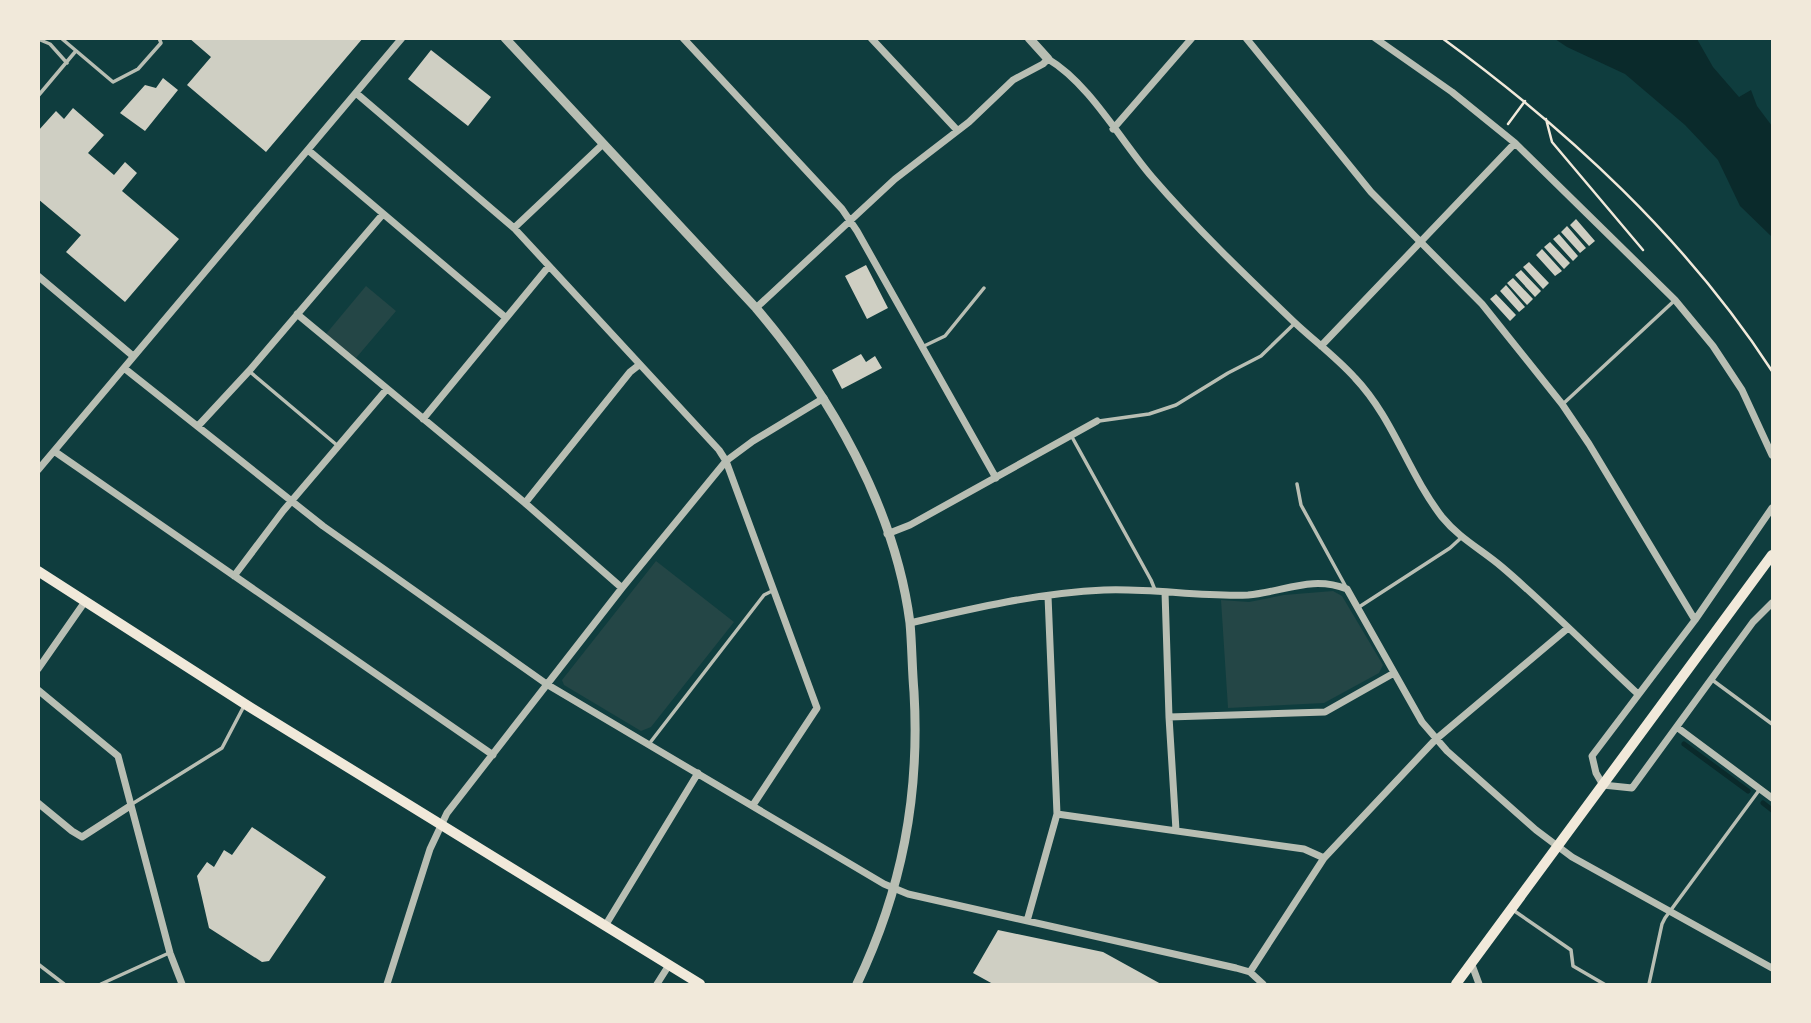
<svg xmlns="http://www.w3.org/2000/svg" width="1811" height="1023" viewBox="0 0 1811 1023" font-family="Commissioner,sans-serif">
<style>
.green{fill:#244646}
.water{fill:#0a2a2b}
.lines{fill:none;stroke-linecap:round;stroke-linejoin:round}
.stream{stroke:#0a2a2b;stroke-width:5}
.building{fill:#cfcfc3}
.path{stroke:#f1e9da;stroke-width:2.5}
.service{stroke:#b8beb3;stroke-width:3.5}
.minor{stroke:#b8beb3;stroke-width:7}
.tertiary{stroke:#b8beb3;stroke-width:9}
.primary{stroke:#f1e9da;stroke-width:10}
</style>
<rect width="100%" height="100%" fill="#0f3d3e"/>
<path class="green" d="M366,286L396,311L356,358L326,334Z
M656,561L734,622L651,727L641,731L564,685L562,680Z
M1333,591L1342,596L1383,665L1379,673L1324,703L1228,708L1221,600L1249,602L1284,595Z"/>
<path class="water" d="M1555,39H1697L1713,67L1739,97L1751,90L1757,106L1772,126V237L1740,206L1718,160L1685,125L1625,74L1567,47Z"/>
<g class="lines">
<path class="stream" d="M1684,744L1748,791
M1763,803L1772,810"/>
</g>
<path class="building" d="M189,38H363L266,152L187,85L211,57Z
M431,50L491,97L468,126L408,79Z
M163,78L178,90L145,131L120,113L145,85L156,88Z
M73,108L104,135L88,153L114,175L125,162L137,173L122,191L179,239L125,302L66,252L81,235L38,199V131L56,111L64,119Z
M1576,219L1595,241L1589,246L1570,225Z
M1567,226L1586,248L1580,253L1561,232Z
M1559,234L1578,256L1573,261L1553,239Z
M1550,242L1570,263L1564,269L1544,247Z
M1542,249L1562,271L1555,276L1536,255Z
M1529,262L1549,283L1543,289L1523,267Z
M866,265L888,308L867,319L845,276Z
M1521,270L1541,291L1535,297L1515,275Z
M1513,278L1533,299L1527,305L1507,283Z
M1506,285L1525,307L1519,312L1500,291Z
M1496,294L1516,315L1510,321L1490,299Z
M861,354L866,362L875,356L882,368L842,389L832,370Z
M252,827L326,877L269,961L262,962L209,928L197,876L207,862L214,867L224,850L232,855Z
M998,930L1103,952L1161,984H993L973,973Z"/>
<g class="lines">
<path class="path" d="M1442,38C1569,131 1686,239 1772,371
M1546,119L1552,142L1643,250
M1508,124L1525,101"/>
<path class="service" d="M61,38L113,82L138,69L161,43L159,38
M38,39L50,44L67,63
M38,96L75,52
M922,347L945,336L984,288
M249,371L338,446
M1564,403L1674,301
M1099,421L1149,414L1176,405L1228,373L1261,356L1294,324
M1072,437L1151,580L1155,590
M1297,484L1301,505L1346,587
M1359,607L1450,548L1462,537
M1711,679L1772,724
M649,744L764,595L772,591
M132,804L222,748L244,706
M1513,910L1571,950L1573,966L1604,984
M38,964L64,984
M101,984L169,953
M1649,984L1662,924L1665,918L1760,789"/>
<path class="minor" d="M683,38L842,209L857,231L996,478
M871,38L957,130
M1246,38L1371,192L1482,304L1562,404L1589,444L1695,620
M1375,38L1452,92L1515,143L1675,300L1713,346L1742,390L1772,455
M356,93L514,228L719,450L726,461L817,708L753,805
M1113,129L1192,38
M308,150L505,317
M514,228L603,144
M38,276L133,356
M756,308L895,179L969,122L1013,80L1043,64L1048,59C1089,83 1121,141 1152,177C1196,228 1245,275 1293,321C1313,340 1336,357 1355,378C1393,418 1408,473 1442,517C1459,538 1482,550 1502,567C1549,607 1593,652 1638,694
M297,314L525,503L622,588
M1321,346L1515,143
M124,368L323,526L548,685L884,884L908,894L1236,968L1250,972L1263,984
M423,419L549,266
M198,426L249,371L383,214
M54,451L493,755
M38,470L402,38
M525,503L630,372L639,365
M1772,508L1695,620L1592,756L1596,773L1603,785L1632,788L1753,622L1772,603
M887,534L910,525L1097,421
M234,576L283,511L386,390
M1165,592L1169,717L1176,830
M910,623C974,608 1038,593 1104,590C1152,588 1200,597 1248,595C1284,592 1311,575 1347,589L1422,722L1447,751L1536,830L1572,857L1772,968
M38,669L84,603
M38,690L118,756L170,953L182,984
M1169,717L1325,712L1394,673
M1678,728L1772,798
M38,803L72,831L82,837L130,806
M1057,814L1304,849L1324,858
M1027,921L1057,814L1048,596
M605,926L698,773
M1472,965L1479,984
M1250,972L1324,858L1435,740L1568,628
M387,984L430,849L447,813L622,588L726,461L753,441L824,398
M657,984L669,965"/>
<path class="tertiary" d="M505,38L756,308C830,395 895,507 910,623C912,645 912,669 914,692C920,796 902,890 857,984
M1029,38L1048,59"/>
<path class="primary" d="M38,571L245,704L700,984
M1456,984L1772,555"/>
</g>
<rect width="1811" height="1023" fill="none" stroke="#f1e9da" stroke-width="80"/>
</svg>
